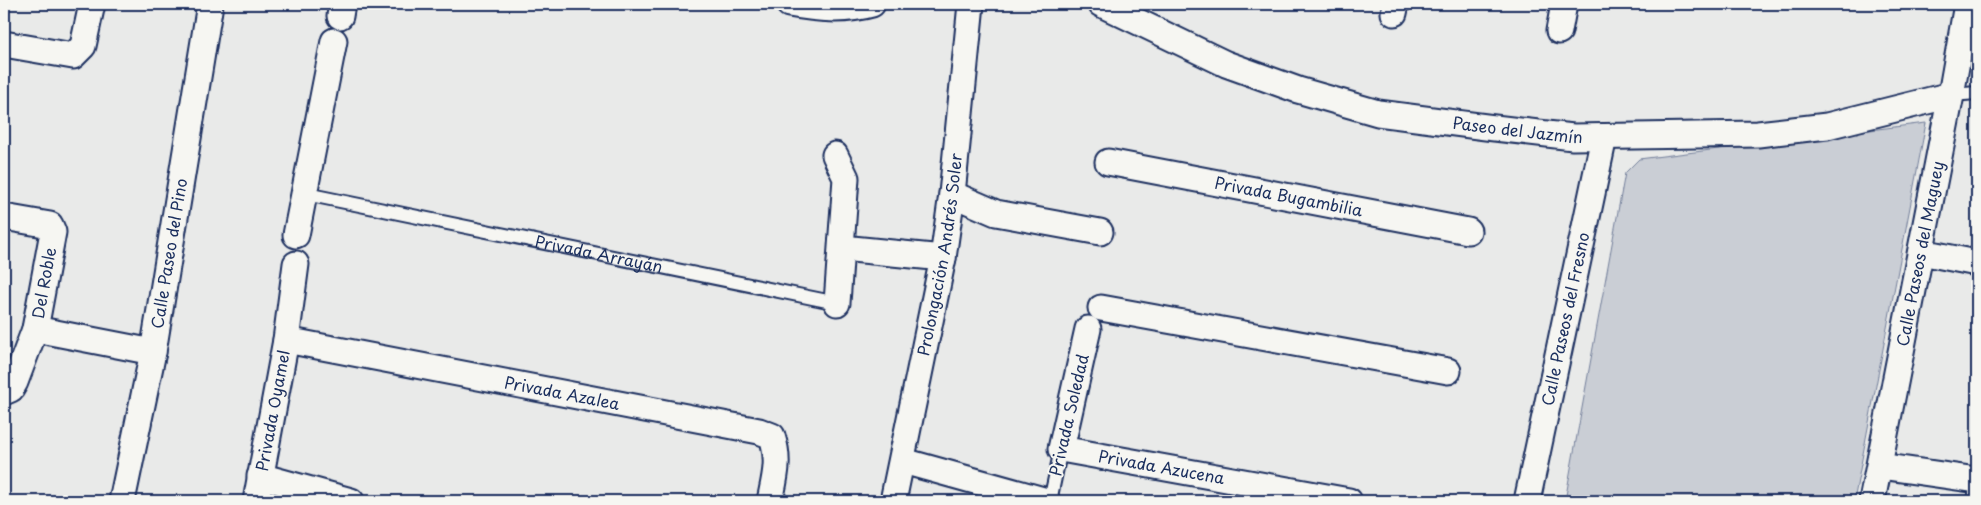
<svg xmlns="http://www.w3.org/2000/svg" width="1981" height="505" viewBox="0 0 1981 505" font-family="'Playpen Sans',sans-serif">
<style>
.green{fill:#caced5;stroke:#727e9a}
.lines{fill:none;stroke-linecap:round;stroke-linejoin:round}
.lane-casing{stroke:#1b2f5e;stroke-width:16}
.street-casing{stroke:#1b2f5e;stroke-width:29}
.lane{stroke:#f6f6f2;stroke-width:12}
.street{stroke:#f6f6f2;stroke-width:25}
.labels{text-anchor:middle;stroke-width:4;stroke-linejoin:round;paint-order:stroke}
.street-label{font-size:16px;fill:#1b2f5e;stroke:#f6f6f2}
</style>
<rect width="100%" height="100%" fill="#e9eae9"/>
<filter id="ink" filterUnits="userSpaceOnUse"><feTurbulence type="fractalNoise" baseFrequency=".02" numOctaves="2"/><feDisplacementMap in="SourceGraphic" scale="10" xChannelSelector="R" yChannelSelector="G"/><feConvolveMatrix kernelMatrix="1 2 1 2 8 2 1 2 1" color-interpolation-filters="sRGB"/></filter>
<g filter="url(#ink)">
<path class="green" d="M1926,123L1854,501H1565L1625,173L1639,159Z"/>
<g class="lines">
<defs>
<g id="lane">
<path d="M1951,95L1977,93"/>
<path id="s1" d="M306,194L837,303"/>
<path d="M1050,501L1061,449"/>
<path d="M1974,501L1977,482"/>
</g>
<g id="street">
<path d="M789,4C817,9 844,12 872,4"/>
<path id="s2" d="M1101,4L1226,64L1298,90L1378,113L1486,127L1573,137L1758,134L1827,126L1951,95"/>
<path d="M1394,13L1396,4"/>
<path d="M340,16L342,4"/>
<path d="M1559,31L1564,4"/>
<path d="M4,44L73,56L83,46L92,4"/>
<path d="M835,155L846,178L837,303"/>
<path id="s3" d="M1108,162L1468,231"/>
<path d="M952,194L996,213L1100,232"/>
<path d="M4,217L50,225L53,232L35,329L15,382L11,389L4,392"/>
<path d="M296,235L334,41"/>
<path d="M842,248L943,258"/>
<path d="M1921,252L1977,263"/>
<path d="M1101,308L1448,371"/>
<path d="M35,329L153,352"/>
<path id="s4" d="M1088,329L1061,449L1349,501"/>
<path id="s5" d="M286,340L759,431L772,436C780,461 775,476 770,501"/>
<path d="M903,461L1047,501"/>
<path d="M1880,466L1977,480"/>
<path d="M260,476L351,501"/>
<path id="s6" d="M122,501L153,352L210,4"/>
<path id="s7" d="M256,501L286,340L296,264"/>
<path id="s8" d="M893,501L943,258L952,194L971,4"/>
<path id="s9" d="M1527,501L1604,137"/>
<path id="s10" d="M1872,501L1951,95L1967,4"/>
</g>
</defs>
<use href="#lane" class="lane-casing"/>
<use href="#street" class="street-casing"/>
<use href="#lane" class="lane"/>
<use href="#street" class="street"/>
</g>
</g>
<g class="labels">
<g class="street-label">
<text dy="6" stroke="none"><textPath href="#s2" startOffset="439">Paseo del Jazmín</textPath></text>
<text dy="6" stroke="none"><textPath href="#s3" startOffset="184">Privada Bugambilia</textPath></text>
<text dy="6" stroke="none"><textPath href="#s6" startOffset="252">Calle Paseo del Pino</textPath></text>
<text dy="6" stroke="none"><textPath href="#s10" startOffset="252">Calle Paseos del Maguey</textPath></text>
<text dy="6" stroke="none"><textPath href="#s8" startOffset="251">Prolongación Andrés Soler</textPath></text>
<text dy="6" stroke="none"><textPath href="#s1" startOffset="299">Privada Arrayán</textPath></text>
<text transform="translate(44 283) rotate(-80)" y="6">Del Roble</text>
<text dy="6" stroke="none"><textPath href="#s9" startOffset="186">Calle Paseos del Fresno</textPath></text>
<text dy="6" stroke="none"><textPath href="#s5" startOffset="281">Privada Azalea</textPath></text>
<text dy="6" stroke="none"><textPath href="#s7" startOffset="92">Privada Oyamel</textPath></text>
<text transform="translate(1069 415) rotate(-77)" y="6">Privada Soledad</text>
<text dy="6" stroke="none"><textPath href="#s4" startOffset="225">Privada Azucena</textPath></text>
</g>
</g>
<rect width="1981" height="505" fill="none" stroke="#f6f6f2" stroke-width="20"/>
<rect x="10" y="10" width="1961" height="485" fill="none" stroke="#1b2f5e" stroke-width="2" filter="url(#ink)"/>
</svg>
